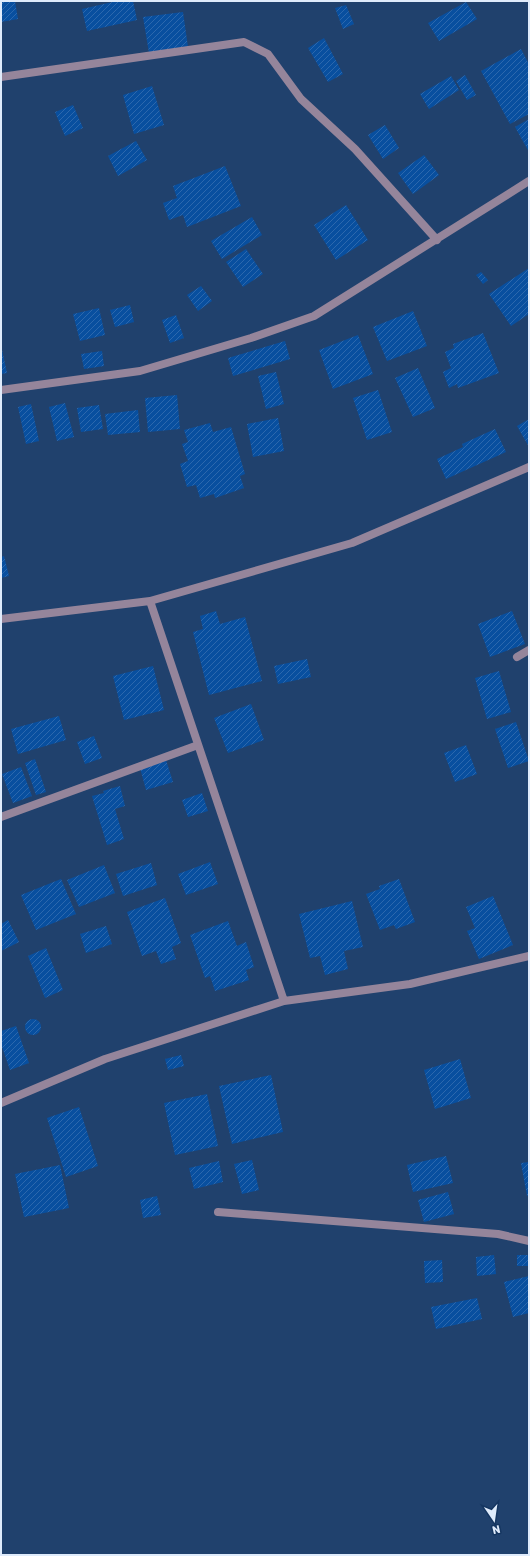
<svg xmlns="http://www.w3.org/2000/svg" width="530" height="1556" viewBox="0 0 530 1556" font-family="Rubik,sans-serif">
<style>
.building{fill:url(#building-hatch)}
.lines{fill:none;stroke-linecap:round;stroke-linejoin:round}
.minor{stroke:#95859b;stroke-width:8}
</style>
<defs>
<pattern id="building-hatch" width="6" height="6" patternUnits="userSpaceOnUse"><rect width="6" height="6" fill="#084f9f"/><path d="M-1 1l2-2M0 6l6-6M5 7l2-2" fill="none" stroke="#2c68ad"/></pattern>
</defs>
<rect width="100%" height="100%" fill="#20416d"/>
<path class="building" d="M1,1H15L18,19L1,22Z
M117,1H133L137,20L87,31L82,9Z
M466,2L477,19L439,41L428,23Z
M346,5L354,24L343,29L335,8Z
M183,12L188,47L149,53L143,17Z
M324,38L343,74L328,82L308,48Z
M521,49L529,64V114L510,124L481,71Z
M465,75L476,95L467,100L456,81Z
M451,76L459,90L429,109L420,94Z
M152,86L164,125L134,134L123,95Z
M73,105L83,128L65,136L55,112Z
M529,119V152L515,127Z
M385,125L399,148L383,159L368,135Z
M136,141L147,160L118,176L108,156Z
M424,155L439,175L413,194L398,173Z
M225,166L241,206L187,227L183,215L169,220L163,203L177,198L173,186Z
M346,205L368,240L336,260L314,225Z
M252,217L262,235L222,259L211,241Z
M246,249L263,274L243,287L226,262Z
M529,268V314L511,326L489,294Z
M481,272L488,280L483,284L476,275Z
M201,286L212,301L198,311L187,295Z
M130,305L134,322L115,327L110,310Z
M99,308L105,335L80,341L73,314Z
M413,311L427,346L387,361L373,327Z
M176,315L184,338L170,343L162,320Z
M483,333L499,373L458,388L457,384L449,388L443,372L451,368L445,352L454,348L453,344Z
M358,335L373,374L333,389L319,350Z
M285,341L290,359L233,376L228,358Z
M1,345L7,373L1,374Z
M102,351L104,366L84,369L81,354Z
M418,368L435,408L413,417L395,378Z
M276,372L284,404L266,409L258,376Z
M378,390L392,432L367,440L353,398Z
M177,395L180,429L148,432L145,398Z
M65,403L74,437L57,441L49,407Z
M31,404L39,441L26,444L18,407Z
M99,405L103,429L81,432L77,408Z
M138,410L140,432L108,435L105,414Z
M278,418L284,451L253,457L247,424Z
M529,419V447L517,426Z
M210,423L213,432L231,427L245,474L240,476L244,488L215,498L214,494L200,498L196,485L187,487L180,464L188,461L182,444L188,442L184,430Z
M495,429L506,452L446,479L437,459L463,447L462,444Z
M4,556L9,576L1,578V557Z
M216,611L220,624L245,617L262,681L209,695L193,632L203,629L200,616Z
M512,611L525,644L490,657L478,624Z
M307,659L311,677L278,684L274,666Z
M153,666L164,710L124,720L113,676Z
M499,671L511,712L487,719L475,678Z
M251,704L264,740L228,753L214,718Z
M59,716L66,740L18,754L11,729Z
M516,722L529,761L508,768L495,729Z
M94,736L102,758L85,764L77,742Z
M466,745L477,774L455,782L444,753Z
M35,759L46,792L36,795L25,763Z
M166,760L173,782L146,790L140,768Z
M21,767L32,796L13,803L2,774Z
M120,786L125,806L115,809L124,839L107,845L92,796L104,793L103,791Z
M202,793L208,811L188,817L182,800Z
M210,862L218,884L186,895L178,874Z
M151,863L157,885L123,896L116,874Z
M104,865L115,893L79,907L67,880Z
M61,879L76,914L36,930L21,895Z
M399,879L415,922L396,929L394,925L380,930L366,894L380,889L379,886Z
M493,896L513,945L479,959L467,931L475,928L466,907Z
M165,898L181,943L172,947L176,959L161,964L156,951L142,956L127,912Z
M352,901L363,947L344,951L348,969L325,975L320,956L310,958L299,914Z
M8,920L19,942L1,951V924Z
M228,921L237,946L246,942L254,967L246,970L249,980L215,991L210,976L205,978L190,935Z
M106,926L112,944L86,953L80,934Z
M46,948L63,990L45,998L28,956Z
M25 1027a8 8 0 1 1 16 0a8 8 0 1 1-16 0Z
M16,1026L29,1063L10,1070L1,1044V1031Z
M181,1055L184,1066L168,1070L165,1059Z
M460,1059L471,1098L435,1109L424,1070Z
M271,1075L283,1132L232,1144L219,1086Z
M207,1094L218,1146L175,1155L164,1103Z
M79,1107L98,1166L66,1177L47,1118Z
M446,1156L453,1183L413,1192L407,1165Z
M252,1160L259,1190L242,1194L234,1164Z
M219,1161L223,1182L194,1189L189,1168Z
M529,1162V1195L527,1196L521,1163Z
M60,1165L69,1208L24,1217L15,1174Z
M448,1192L454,1214L424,1222L418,1200Z
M157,1196L161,1215L143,1218L140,1200Z
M494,1255L496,1274L477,1276L476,1257Z
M517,1255H529V1266H517Z
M442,1260L443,1282L425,1283L424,1261Z
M529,1276V1313L513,1317L504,1282Z
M477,1298L482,1319L436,1329L431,1307Z"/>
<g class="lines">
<path class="minor" d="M1,77L244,42L268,54L301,99L355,149L437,240
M1,390L140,371L251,338L314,316L529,181
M1,619L150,601
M517,657L529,650
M1,817L198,745
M284,1001L150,601L352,543L529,467
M1,1103L105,1059L284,1001L410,984L529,956
M218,1212L498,1234L529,1241"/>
</g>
<rect width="530" height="1556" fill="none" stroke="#dfebfb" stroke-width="4"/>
<g transform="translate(494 1520) rotate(167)" stroke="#153661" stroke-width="3" paint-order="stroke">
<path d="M0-3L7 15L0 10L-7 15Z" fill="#dfebfb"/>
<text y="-6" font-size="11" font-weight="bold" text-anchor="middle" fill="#dfebfb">N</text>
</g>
</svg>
